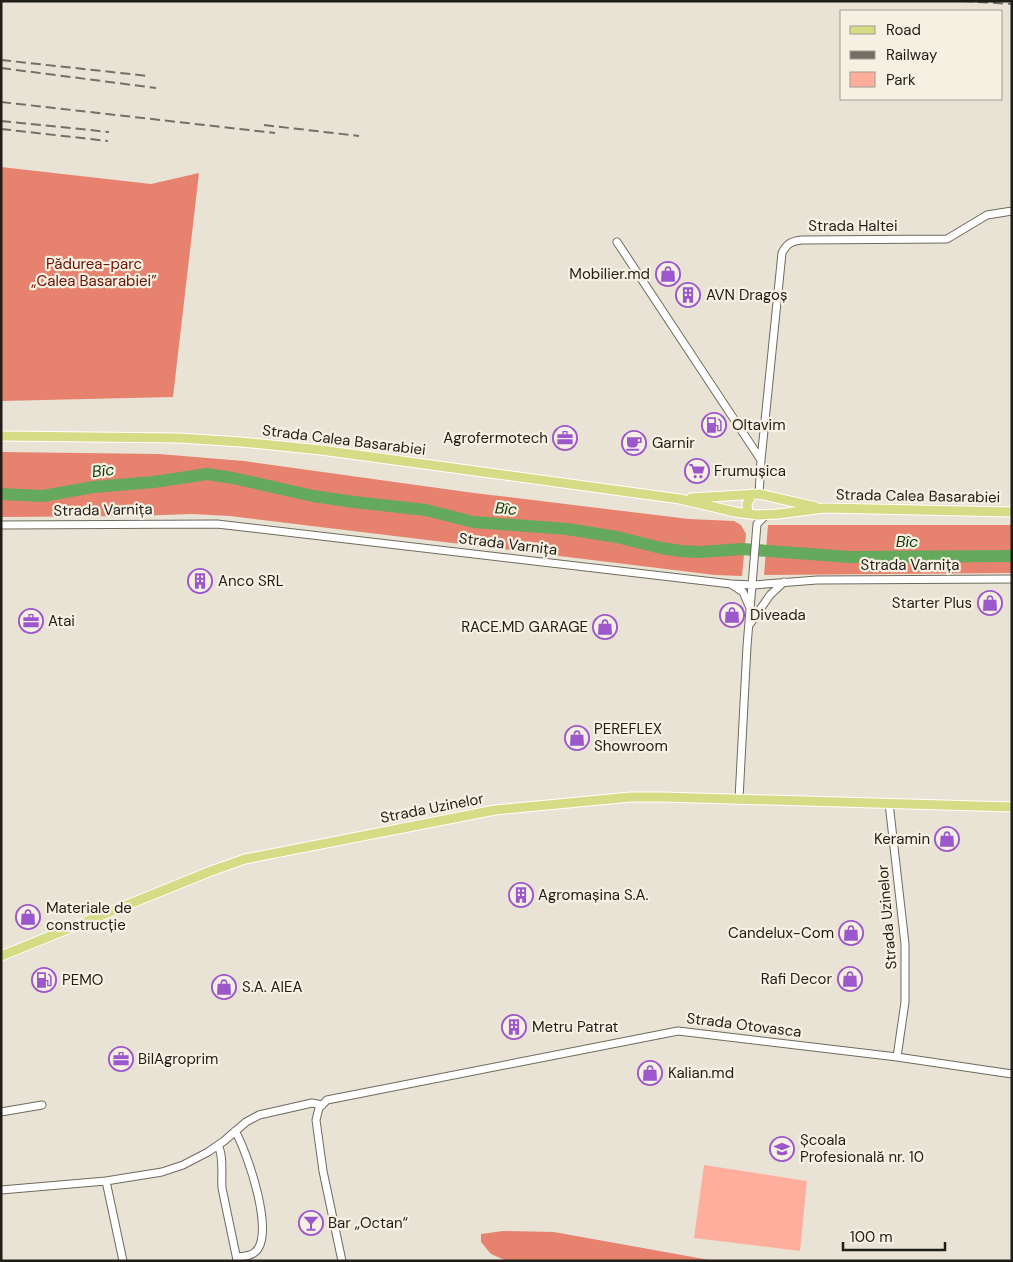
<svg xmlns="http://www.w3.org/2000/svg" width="1013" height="1262" viewBox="0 0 1013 1262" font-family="'DM Sans',sans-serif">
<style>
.green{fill:#ffae9d}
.forest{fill:#e7826e}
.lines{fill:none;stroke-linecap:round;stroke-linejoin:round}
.river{stroke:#65a95c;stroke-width:12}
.minor-casing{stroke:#6f6a5e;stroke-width:9}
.major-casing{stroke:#fff;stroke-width:11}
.minor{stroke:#fff;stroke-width:7}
.major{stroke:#d4dc85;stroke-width:9}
.rail{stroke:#736f67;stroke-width:2;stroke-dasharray:10 5;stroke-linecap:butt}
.labels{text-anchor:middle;stroke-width:4.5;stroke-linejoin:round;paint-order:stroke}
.street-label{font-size:15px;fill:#1f1d18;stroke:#f6f0e2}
.park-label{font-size:15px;fill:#6c1002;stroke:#f6f0e2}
.poi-label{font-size:15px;fill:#1f1d18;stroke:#f6f0e2;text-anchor:start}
.water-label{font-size:16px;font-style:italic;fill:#0c3c07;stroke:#f6f0e2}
</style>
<rect width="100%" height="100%" fill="#e9e3d5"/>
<path class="green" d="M704,1165L807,1181L800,1251L694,1238Z"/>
<path class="forest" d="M1,167L151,184L199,173L173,397L1,401Z
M1,452L159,454L244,461L474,493L689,519L734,521L741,525L746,534L742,576L715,575L230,516L192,514L136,516L1,517Z
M768,525H1012V573L764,575Z
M503,1231L554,1232L715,1261H507L491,1254L481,1242V1234Z"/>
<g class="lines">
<path class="river" d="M1,494L43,496L93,487L154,482L207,474L233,478L313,496L354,502L426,510L473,522L567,529L617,537L661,548L681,551L700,552L742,549L850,557L1012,556"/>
<defs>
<path id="minor" d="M617,242L761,460
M759,494L761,460L782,253C787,243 792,241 802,240L947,239L987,215L1012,211
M1,525L217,524L731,584L753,585L817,580L1012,579
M731,584L743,592L750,608
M750,624L770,595L784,582
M739,799L747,646L757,524L767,514
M889,803L905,944V1002L897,1057
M1,1112L42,1105
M235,1131C247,1151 276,1235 255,1252C250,1257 243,1256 237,1257
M218,1146C224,1155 221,1176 222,1188L237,1260
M106,1181L123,1261
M1,1190L106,1181L162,1172L183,1165L208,1152L224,1141L246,1122L259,1115L312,1103L322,1105
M342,1261L323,1171L316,1120L319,1108L327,1100L678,1031L897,1057L1012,1074"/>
<path id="major" d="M1,436L179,438L241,442L321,450L680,499L735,512L757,515L778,514L824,508L1012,512
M691,498L759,494L816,507
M748,513L747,504L752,494
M1,956L211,871L245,859L495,810L631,797H663L1012,807"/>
</defs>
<use href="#minor" class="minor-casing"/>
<use href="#major" class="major-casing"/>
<use href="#minor" class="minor"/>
<use href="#major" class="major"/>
<path class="rail" d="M963,1L1012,4
M1,60L148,76
M1,68L156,88
M1,102L275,133
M1,121L109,132
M264,125L359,136
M1,129L108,141"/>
</g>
<defs>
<symbol id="shop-ring" viewBox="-11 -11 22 22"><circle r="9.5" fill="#f6f0e2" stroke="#9d57cc" stroke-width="1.5"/><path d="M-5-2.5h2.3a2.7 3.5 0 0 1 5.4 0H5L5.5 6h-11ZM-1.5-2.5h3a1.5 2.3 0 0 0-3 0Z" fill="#9d57cc"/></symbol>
<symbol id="building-ring" viewBox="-11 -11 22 22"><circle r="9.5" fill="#f6f0e2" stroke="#9d57cc" stroke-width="1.5"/><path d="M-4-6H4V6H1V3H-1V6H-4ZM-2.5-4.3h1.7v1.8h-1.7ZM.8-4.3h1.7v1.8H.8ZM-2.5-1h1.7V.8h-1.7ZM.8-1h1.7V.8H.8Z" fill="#9d57cc"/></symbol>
<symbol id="fuel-ring" viewBox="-11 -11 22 22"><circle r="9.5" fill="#f6f0e2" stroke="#9d57cc" stroke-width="1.5"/><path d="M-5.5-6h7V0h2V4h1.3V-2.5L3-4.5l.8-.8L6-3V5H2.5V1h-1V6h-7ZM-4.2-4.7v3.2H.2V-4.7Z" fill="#9d57cc"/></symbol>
<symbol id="office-ring" viewBox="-11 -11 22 22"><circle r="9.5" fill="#f6f0e2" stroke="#9d57cc" stroke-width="1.5"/><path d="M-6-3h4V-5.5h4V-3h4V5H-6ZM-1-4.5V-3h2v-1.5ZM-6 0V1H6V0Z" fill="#9d57cc"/></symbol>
<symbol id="cafe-ring" viewBox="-11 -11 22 22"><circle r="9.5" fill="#f6f0e2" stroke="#9d57cc" stroke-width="1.5"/><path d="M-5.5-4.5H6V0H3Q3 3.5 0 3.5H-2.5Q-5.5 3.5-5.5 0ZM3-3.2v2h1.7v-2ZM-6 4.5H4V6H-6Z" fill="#9d57cc"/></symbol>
<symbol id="supermarket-ring" viewBox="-11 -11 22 22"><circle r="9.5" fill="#f6f0e2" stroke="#9d57cc" stroke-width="1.5"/><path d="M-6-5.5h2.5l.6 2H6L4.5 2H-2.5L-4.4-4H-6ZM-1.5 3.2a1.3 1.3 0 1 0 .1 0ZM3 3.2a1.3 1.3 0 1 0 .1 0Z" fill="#9d57cc"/></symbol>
<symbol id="university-ring" viewBox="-11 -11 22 22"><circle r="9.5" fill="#f6f0e2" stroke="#9d57cc" stroke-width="1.5"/><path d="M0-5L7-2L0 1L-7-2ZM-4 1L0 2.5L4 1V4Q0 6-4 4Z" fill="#9d57cc"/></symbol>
<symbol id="bar-ring" viewBox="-11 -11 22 22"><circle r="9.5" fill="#f6f0e2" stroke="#9d57cc" stroke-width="1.5"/><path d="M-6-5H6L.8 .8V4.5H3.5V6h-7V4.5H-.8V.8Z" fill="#9d57cc"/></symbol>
</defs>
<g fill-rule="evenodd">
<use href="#shop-ring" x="654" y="260" width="28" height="28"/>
<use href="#building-ring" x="674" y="281" width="28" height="28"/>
<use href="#fuel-ring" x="700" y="411" width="28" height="28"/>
<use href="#office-ring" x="551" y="424" width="28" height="28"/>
<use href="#cafe-ring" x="620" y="429" width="28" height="28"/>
<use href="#supermarket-ring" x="683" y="457" width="28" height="28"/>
<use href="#building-ring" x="186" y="567" width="28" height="28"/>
<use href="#shop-ring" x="976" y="589" width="28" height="28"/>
<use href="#shop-ring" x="718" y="601" width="28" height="28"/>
<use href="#office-ring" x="17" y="607" width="28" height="28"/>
<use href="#shop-ring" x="591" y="613" width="28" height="28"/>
<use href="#shop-ring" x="563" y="724" width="28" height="28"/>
<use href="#shop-ring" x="933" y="825" width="28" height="28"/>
<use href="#building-ring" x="507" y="881" width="28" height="28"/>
<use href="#shop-ring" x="14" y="903" width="28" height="28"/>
<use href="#shop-ring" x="837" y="919" width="28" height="28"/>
<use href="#shop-ring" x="836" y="965" width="28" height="28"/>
<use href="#fuel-ring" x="30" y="966" width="28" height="28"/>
<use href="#shop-ring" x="210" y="973" width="28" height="28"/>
<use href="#building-ring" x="500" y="1013" width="28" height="28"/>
<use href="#office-ring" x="107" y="1045" width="28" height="28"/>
<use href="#shop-ring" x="636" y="1059" width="28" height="28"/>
<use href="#university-ring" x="768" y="1135" width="28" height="28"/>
<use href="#bar-ring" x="297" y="1209" width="28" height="28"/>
</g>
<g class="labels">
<g class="street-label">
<text x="853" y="231">Strada Haltei</text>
<text transform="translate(344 440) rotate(7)" y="5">Strada Calea Basarabiei</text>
<text transform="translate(918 496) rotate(1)" y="5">Strada Calea Basarabiei</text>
<text transform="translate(103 510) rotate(-1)" y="5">Strada Varnița</text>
<text transform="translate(508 544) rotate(7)" y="5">Strada Varnița</text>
<text x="910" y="570">Strada Varnița</text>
<text transform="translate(432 808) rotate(-11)" y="5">Strada Uzinelor</text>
<text transform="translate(887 917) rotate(-95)" y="5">Strada Uzinelor</text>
<text transform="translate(744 1025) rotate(7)" y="5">Strada Otovasca</text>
</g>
<g class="park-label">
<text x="94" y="269">Pădurea-parc<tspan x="94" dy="17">„Calea Basarabiei”</tspan></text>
</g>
<g class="poi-label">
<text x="650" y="279" text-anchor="end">Mobilier.md</text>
<text x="706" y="300">AVN Dragoș</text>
<text x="732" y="430">Oltavim</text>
<text x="548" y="443" text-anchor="end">Agrofermotech</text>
<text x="652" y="448">Garnir</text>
<text x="714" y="476">Frumușica</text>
<text x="218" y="586">Anco SRL</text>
<text x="972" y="608" text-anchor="end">Starter Plus</text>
<text x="750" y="620">Diveada</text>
<text x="48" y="626">Atai</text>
<text x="588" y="632" text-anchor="end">RACE.MD GARAGE</text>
<text x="594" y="734">PEREFLEX<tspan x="594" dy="17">Showroom</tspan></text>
<text x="930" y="844" text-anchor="end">Keramin</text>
<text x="538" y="900">Agromașina S.A.</text>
<text x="46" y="913">Materiale de<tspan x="46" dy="17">construcție</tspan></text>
<text x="834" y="938" text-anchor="end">Candelux-Com</text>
<text x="832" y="984" text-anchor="end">Rafi Decor</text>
<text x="62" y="985">PEMO</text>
<text x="242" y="992">S.A. AIEA</text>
<text x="532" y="1032">Metru Patrat</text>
<text x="138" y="1064">BilAgroprim</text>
<text x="668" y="1078">Kalian.md</text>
<text x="800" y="1145">Școala<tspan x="800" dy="17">Profesională nr. 10</tspan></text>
<text x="328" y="1228">Bar „Octan“</text>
</g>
<g class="water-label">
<text transform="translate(103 470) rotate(-7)" y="6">Bîc</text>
<text transform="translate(506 508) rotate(4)" y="6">Bîc</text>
<text x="907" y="547">Bîc</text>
</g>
</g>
<rect width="1013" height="1262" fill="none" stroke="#1f1d18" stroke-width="5"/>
<rect x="840" y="10" width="162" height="90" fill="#f6f0e2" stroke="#a09c91"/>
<rect x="850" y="26" width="25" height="8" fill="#d4dc85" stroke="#a09c91"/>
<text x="886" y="35" font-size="15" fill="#1f1d18">Road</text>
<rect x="850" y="51" width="25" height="8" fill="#736f67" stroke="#a09c91"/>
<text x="886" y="60" font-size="15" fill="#1f1d18">Railway</text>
<rect x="850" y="72" width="25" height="15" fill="#ffae9d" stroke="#a09c91"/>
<text x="886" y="85" font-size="15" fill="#1f1d18">Park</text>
<path d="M843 1242v8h102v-8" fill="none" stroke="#1f1d18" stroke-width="2.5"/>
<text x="850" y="1242" font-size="15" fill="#1f1d18" stroke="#f6f0e2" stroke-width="4" paint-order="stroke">100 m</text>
</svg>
